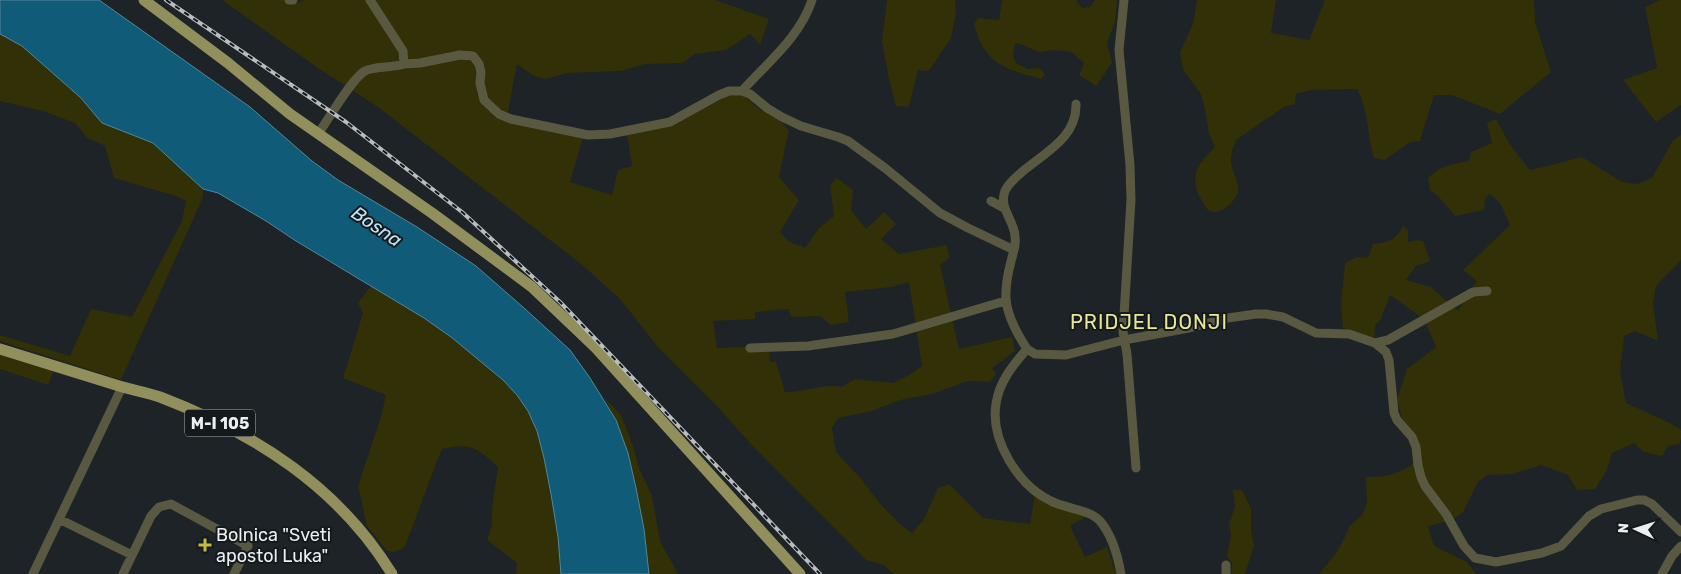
<svg xmlns="http://www.w3.org/2000/svg" width="1681" height="574" viewBox="0 0 1681 574" font-family="Rubik,sans-serif">
<style>
.green{fill:#323007;fill-rule:evenodd}
.water{fill:#105b77;stroke:#52879c}
.lines{fill:none;stroke-linecap:round;stroke-linejoin:round}
.minor{stroke:#595941;stroke-width:9}
.major{stroke:#918f5c;stroke-width:11}
.rail-casing{stroke:#b9bdbf;stroke-width:4}
.rail{stroke:#141a1c;stroke-width:2;stroke-dasharray:5.5;stroke-linecap:butt}
.poi-dot{fill:#c4bc3e;stroke:#141a1c;stroke-width:2}
.labels{text-anchor:middle;stroke-width:4;stroke-linejoin:round;paint-order:stroke}
.shield{fill:#141a1c;stroke:#aaafb1;stroke-width:1}
.shield-label{font-size:16px;font-weight:bold;fill:#ebeff1}
.poi-label{font-size:18px;fill:#ebeff1;stroke:#141a1c;text-anchor:start}
.water-label{font-size:19px;font-style:italic;fill:#c0e4f6;stroke:#141a1c}
.quarter-label{font-size:20px;letter-spacing:1px;fill:#e9e696;stroke:#141a1c}
</style>
<rect width="100%" height="100%" fill="#1d2326"/>
<path class="green" d="M222,0H294L297,3L304,0H715L769,19L760,45L750,34L726,50L695,54L682,63L645,64L621,71L567,73L545,79L534,76L517,64L506,122L583,137L570,182L612,195L618,170L632,166L627,135L673,125L728,96L743,95L758,108L779,119L789,130L779,177L799,200L780,232L788,241L805,248L819,228L834,216L830,185L837,178L853,190L851,210L866,229L884,212L896,224L881,239L899,254L947,245L949,258L940,265L959,349L1012,337L1015,351L992,368L996,374L990,382L968,381L932,394L900,400L872,411L838,418L832,428L836,452L862,480L881,505L900,524L912,533L924,519L938,488L949,484L983,518L1030,524L1035,493L1087,516L1070,526L1085,557L1107,547L1116,574H894L884,565L866,560L750,443L715,404L658,347L620,299L581,264L378,107L321,70ZM909,282L922,366L909,375L893,383L855,379L842,387C821,383 806,393 785,392L776,362H770L769,346L717,348L713,321L755,319V312L788,309L792,317L820,316L831,325L849,322L845,292L891,287Z
M887,0H955L956,12L951,38L929,71L918,70L909,107L896,106L889,79L882,41Z
M1002,0H1076L1082,8L1090,7L1095,0H1117L1115,22L1107,43L1112,63L1096,86L1079,75L1084,63L1071,52L1054,50L1039,52L1021,44L1015,43L1013,56L1017,64L1028,69L1040,68L1045,75L1041,79C1005,69 984,64 974,24L978,18L999,20Z
M1197,0H1276L1271,33L1309,40L1325,0H1534L1535,22L1551,72L1500,114L1452,95H1434L1420,141L1410,142L1385,160L1374,158C1366,132 1370,114 1357,89L1311,90L1296,94L1295,104L1284,107L1236,140C1234,146 1231,153 1231,159C1231,179 1249,187 1229,205C1225,208 1222,211 1216,212C1208,213 1205,207 1202,201C1188,176 1197,165 1215,147L1209,134L1205,109L1201,94L1183,70L1180,52L1193,24Z
M1660,0H1681V105L1656,122L1623,80L1657,68L1645,7Z
M0,34L22,46L81,98L102,123L153,143L203,189V197L121,380L0,341V335L70,356L91,309L132,317L182,221L186,201L176,196L114,178L105,146L86,137L75,123L43,111L0,101Z
M1496,119L1509,143L1529,169L1531,170L1582,157L1622,182L1637,184L1652,178L1673,140L1681,135V260L1656,286L1653,303L1658,341L1635,331L1624,336L1620,372L1626,403L1670,423L1681,430V439L1679,444L1668,446L1662,456L1644,452L1634,443L1612,453L1606,472L1595,489L1577,490L1568,475L1541,465L1513,474L1487,475L1478,482L1463,512L1452,520L1428,526L1434,546L1467,562L1477,574H1319L1338,551L1350,526L1363,514L1367,502L1366,477C1392,477 1399,473 1421,459L1407,438L1397,399L1407,369L1436,347L1424,319L1390,295L1381,319L1375,326L1374,341L1343,328L1341,303L1345,263L1357,257L1368,258L1373,244C1388,242 1395,241 1403,226L1408,230V242L1417,240L1423,241L1430,261L1416,266L1406,280L1431,287L1458,311L1477,281L1463,270L1510,225L1500,203L1490,194L1485,198L1484,210L1455,216L1438,196L1430,190L1428,178C1439,166 1453,164 1469,161L1471,152L1492,143L1487,123Z
M371,286L424,318L451,337L503,380L517,394L528,411L537,431L544,458L558,537L561,574H516L517,563L487,540L492,525V508L498,467C478,448 470,442 442,449C428,482 418,515 404,548L394,552L387,551L367,526L358,486L381,417L386,395L343,378L363,313L358,303Z
M0,354L54,370L48,385L0,369Z
M604,397L621,415L633,446L639,468L652,496L660,541L678,574H649L644,529L628,453L616,420Z
M1233,490H1242L1251,509V531L1254,546L1245,574H1231L1232,564L1227,556L1231,534L1229,524L1235,507Z"/>
<path class="water" d="M0,0H99L250,107L312,161L338,180L417,227L476,266L524,308L570,350L590,378L616,420L628,453L636,488L644,529L649,574H561L558,537L551,494L544,458L537,431L528,411L517,395L503,380L451,337L424,318L296,241L266,221L218,193L203,189L153,143L102,123L81,98L22,46L0,34Z"/>
<g class="lines">
<path class="minor" d="M289,0H293
M370,0L403,51L404,64L420,63L460,55L473,56L479,64L481,72L480,83L484,100L499,114L511,119L588,135L610,134L670,122L719,95L729,91H742L750,94L767,108L782,117L801,126L838,137L848,141L885,168L940,213L968,228L1014,250C1002,294 1001,309 1027,349C1013,365 999,382 996,404C990,441 1019,486 1051,501C1066,509 1089,509 1100,521C1112,535 1118,557 1121,574
M1124,0L1119,50L1130,165L1131,200L1123,332L1127,354L1136,468
M742,91C767,63 800,37 812,0
M318,134C328,120 352,78 365,71C373,66 392,68 404,64
M991,201L1004,208
M1014,250C1021,223 997,211 1005,191C1009,182 1017,177 1023,171C1046,152 1077,137 1076,104
M1375,343L1388,340L1473,292L1487,291
M750,348L808,346L893,334L1005,301
M1027,349L1035,354L1066,355L1124,340L1189,328L1228,318L1256,314H1266L1283,317L1316,333L1349,334L1375,343L1386,352L1389,360L1394,413L1397,420L1412,437L1416,447L1418,465L1421,477L1425,486L1446,514L1464,546L1475,558L1496,562L1542,553L1561,546L1589,516L1601,509L1637,500H1644L1652,504L1681,532
M59,519L132,555
M33,574L122,387
M123,574L151,516L159,507L171,504L248,546L234,574
M1226,574V565
M1662,574L1672,556L1681,546"/>
<path class="major" d="M144,0L228,63L290,114L432,213L532,287L596,348L800,574
M0,349C39,361 77,373 116,385C131,390 146,392 160,397C254,433 338,486 392,574"/>
<defs>
<path id="rail" d="M166,0L346,122L462,212L560,302L820,574"/>
</defs>
<use href="#rail" class="rail-casing"/>
<use href="#rail" class="rail"/>
</g>
<path class="poi-dot" d="M202.5 537.5h5v5h5v5h-5v5h-5v-5h-5v-5h5z"/>
<g class="labels">
<rect class="shield" x="185" y="409.5" width="70" height="27" rx="4"/>
<g class="shield-label">
<text x="220" y="429">M-I 105</text>
</g>
<g class="poi-label">
<text x="216" y="541">Bolnica "Sveti<tspan x="216" dy="21">apostol Luka"</tspan></text>
</g>
<g class="water-label">
<text transform="translate(377 226) rotate(34)" y="7">Bosna</text>
</g>
<g class="quarter-label">
<text x="1149" y="329">PRIDJEL DONJI</text>
</g>
</g>
<g transform="translate(1636 529) rotate(274)" stroke="#141a1c" stroke-width="4" paint-order="stroke">
<path d="M0-4L9 19L0 12L-9 19Z" fill="#ebeff1"/>
<text y="-8" font-size="14" font-weight="bold" text-anchor="middle" fill="#ebeff1">N</text>
</g>
</svg>
